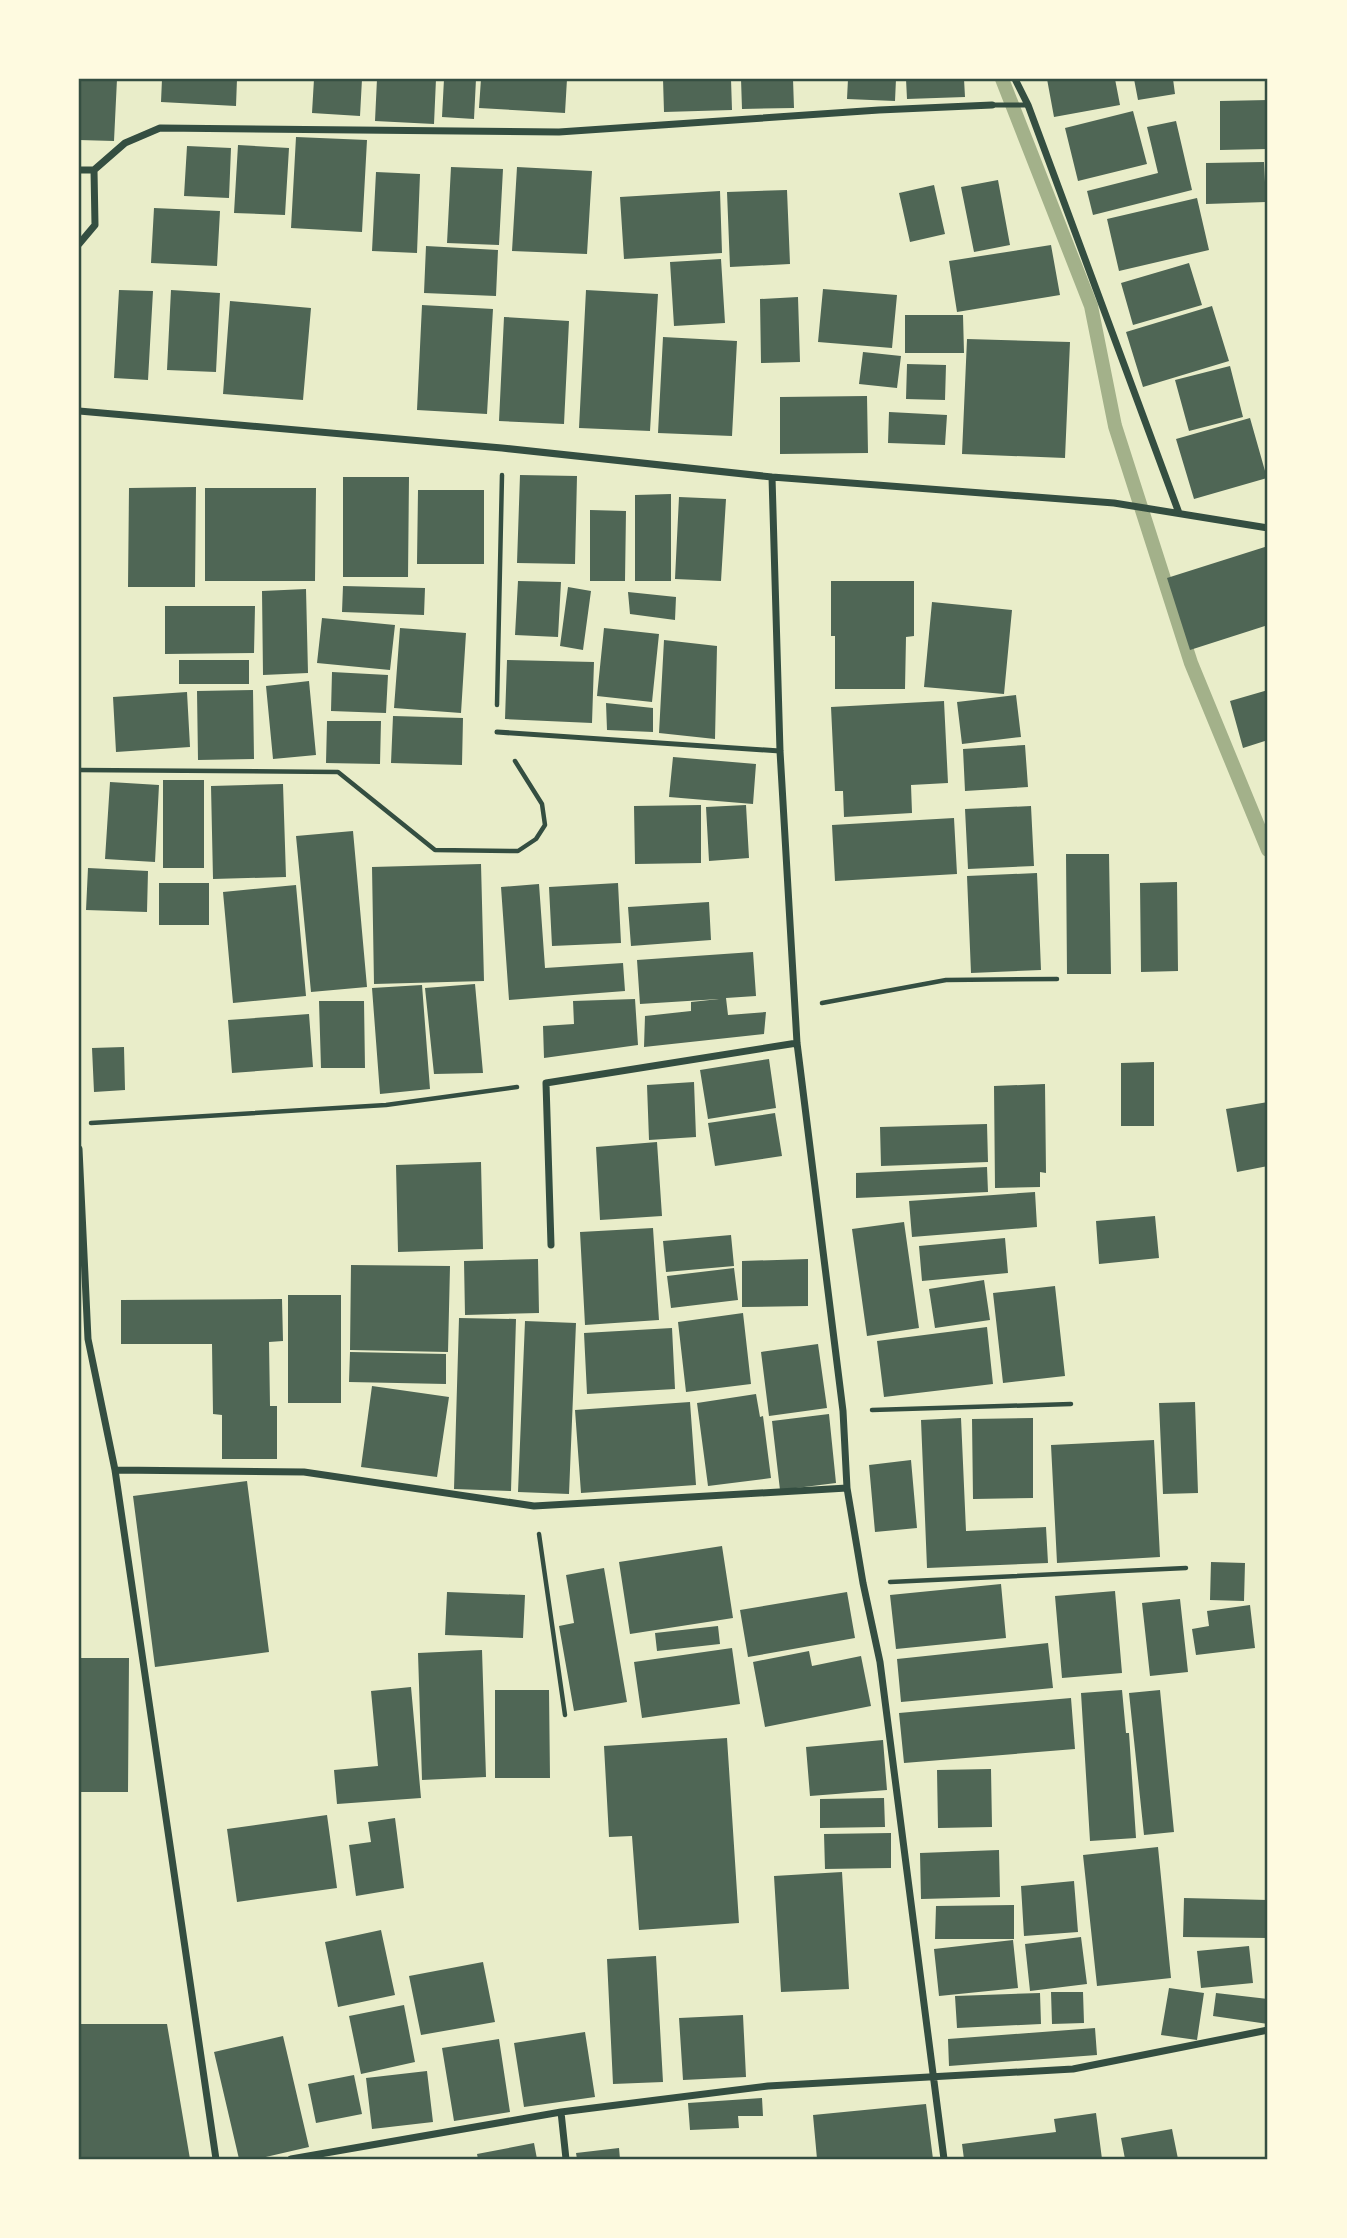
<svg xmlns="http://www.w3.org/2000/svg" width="1347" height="2238" viewBox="0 0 1347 2238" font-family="Commissioner,sans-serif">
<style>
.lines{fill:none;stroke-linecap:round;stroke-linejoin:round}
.stream{stroke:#a3b18a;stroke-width:14}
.building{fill:#4f6655}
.path{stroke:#344e41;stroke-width:4.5}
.service{stroke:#344e41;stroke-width:5}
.minor{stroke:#344e41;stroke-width:7}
.neatline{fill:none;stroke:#344e41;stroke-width:2.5}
</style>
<rect width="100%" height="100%" fill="#e9edc9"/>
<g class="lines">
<path class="stream" d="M1002,79L1091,306L1115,426L1191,663L1268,850"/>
</g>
<path class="building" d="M79,79H117L114,141L79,140Z
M162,79H237L236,106L161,102Z
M314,79H362L360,116L312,113Z
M377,79H436L434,124L375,121Z
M444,79H476L474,119L442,117Z
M481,79H567L565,113L479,108Z
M663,79H731L732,110L664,112Z
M741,79H793L794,108L742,109Z
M848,79H896L895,101L847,99Z
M906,79H964L965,97L907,99Z
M1047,79H1115L1120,105L1054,117Z
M1134,79H1173L1175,94L1138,100Z
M1268,100V149L1220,150V101Z
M1133,111L1147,164L1078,181L1065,128Z
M1176,121L1192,190L1093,215L1087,191L1158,173L1147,127Z
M296,137L367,140L362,232L291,228Z
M238,145L289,148L285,215L234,213Z
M187,146L231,148L229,198L184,196Z
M1264,162L1266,202L1206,204V163Z
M451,167L503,169L499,245L447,243Z
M517,167L592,171L587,254L512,251Z
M376,172L420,174L417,253L372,251Z
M998,180L1010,245L974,252L961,187Z
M934,185L945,234L910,242L899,193Z
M787,190L790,264L730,267L727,192Z
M720,191L722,253L624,259L620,197Z
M1197,198L1209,250L1119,271L1107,219Z
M154,208L220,211L217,266L151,263Z
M1051,245L1060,295L957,312L949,261Z
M426,246L498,250L496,296L424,293Z
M721,259L725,323L674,326L670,262Z
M1189,263L1202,305L1133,325L1121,283Z
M823,289L897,295L892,348L818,342Z
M119,290L153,291L148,380L114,378Z
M171,290L220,293L216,372L167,370Z
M586,290L658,294L650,431L579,428Z
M798,297L800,362L761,363L760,299Z
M230,301L311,308L303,400L223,394Z
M422,305L493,309L487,414L417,410Z
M1212,306L1229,361L1143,387L1126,332Z
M905,315H963L964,353H905Z
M504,317L569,321L564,424L499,421Z
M663,337L737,341L732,436L658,433Z
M967,339L1070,342L1065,458L962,454Z
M863,352L901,356L897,388L859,384Z
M907,364L946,365L945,400L906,399Z
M1230,366L1243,417L1189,431L1175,380Z
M867,396L868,453L780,454V397Z
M889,412L947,415L945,445L888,443Z
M1250,418L1267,478L1194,499L1176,439Z
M520,475L577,476L575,564L517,563Z
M343,477H409L408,577H343Z
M196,487L195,587H128L129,488Z
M205,488H316L315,581H205Z
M418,490H484V564H417Z
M671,494V581H635V495Z
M679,497L726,499L721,581L675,579Z
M590,510L626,511L625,581H590Z
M1268,546V625L1190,650L1167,578Z
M518,581L561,582L558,637L515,635Z
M831,581H914V636L906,637L905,689H835V636H831Z
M343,586L425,588L424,615L342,612Z
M568,587L591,591L583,650L560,646Z
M306,589L308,673L263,675L262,591Z
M628,592L676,597L675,620L630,614Z
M932,602L1012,610L1004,694L924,687Z
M165,606H255L254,653L165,654Z
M322,618L395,625L390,670L317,663Z
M400,628L466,633L461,713L394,708Z
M604,628L659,634L652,702L597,696Z
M664,640L717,646L715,739L659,733Z
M179,660H249V684H179Z
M507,660L594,662L592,723L505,719Z
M332,672L388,675L386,713L331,711Z
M309,681L316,755L273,759L266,686Z
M253,690L254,759L198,760L197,691Z
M1268,690V740L1243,748L1230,701Z
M187,692L190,747L116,752L113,697Z
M1016,695L1021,737L962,744L957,702Z
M944,701L948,783L911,785L912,813L844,817L843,791H835L831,707Z
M606,703L653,708V732L607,730Z
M393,716L463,718L462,765L391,763Z
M327,721H381L380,764L326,763Z
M1025,745L1028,787L965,791L963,749Z
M673,757L756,764L753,804L669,797Z
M163,780H204V868H163Z
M110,782L159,785L155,862L105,859Z
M283,784L286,877L213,879L211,786Z
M701,805V863L635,864L634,806Z
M746,805L749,858L709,861L706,807Z
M1031,806L1034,866L968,869L965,809Z
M954,818L957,874L835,881L832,825Z
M353,831L367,987L311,992L296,836Z
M1066,854H1109L1111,974H1067Z
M481,864L484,981L374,984L372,867Z
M88,868L148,871L147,912L86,910Z
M1037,873L1041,970L971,973L967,876Z
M1177,882L1178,971L1141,972L1140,883Z
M159,883H209V925H159Z
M618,883L621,943L552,946L549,887Z
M539,884L545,968L623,963L625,991L509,1000L501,887Z
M296,885L306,996L233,1003L223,892Z
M709,902L711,940L631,946L628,907Z
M753,952L756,996L726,998L728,1015L766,1012L764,1034L644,1047L645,1016L691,1011V1002L719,999L640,1004L637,960Z
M475,984L483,1073L434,1074L425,988Z
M422,985L430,1089L380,1094L372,988Z
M635,999L638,1045L544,1058L543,1026L574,1024L573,1001Z
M319,1001H364L365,1068H321Z
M309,1014L313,1067L232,1073L228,1020Z
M124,1047L125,1090L94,1092L92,1048Z
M769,1059L776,1108L708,1119L700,1070Z
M1154,1062V1126H1121V1063Z
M694,1082L696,1137L649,1140L647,1085Z
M1045,1084L1046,1173L1040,1172V1187L995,1188L994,1086Z
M1268,1102V1166L1237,1172L1226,1109Z
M775,1113L782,1156L715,1166L708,1123Z
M987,1124L988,1162L881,1166L880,1127Z
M657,1142L662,1216L600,1220L596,1147Z
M481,1162L483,1249L398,1252L396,1165Z
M987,1167L988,1192L856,1198V1173Z
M1035,1192L1037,1227L912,1237L909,1201Z
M1155,1216L1159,1258L1099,1264L1096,1221Z
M904,1222L919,1328L867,1336L852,1229Z
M653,1228L659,1320L585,1325L580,1232Z
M731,1235L734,1266L666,1272L663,1241Z
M1005,1238L1008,1273L922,1281L919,1246Z
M538,1259L539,1313L465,1315L464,1261Z
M808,1259V1306L742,1307V1261Z
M351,1265L450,1266L448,1352L350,1350Z
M734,1268L738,1300L671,1308L667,1276Z
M984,1280L990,1320L935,1328L929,1289Z
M1055,1286L1065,1376L1003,1383L993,1293Z
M288,1295H341V1403H288Z
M282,1299L283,1341L269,1342L270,1406H277V1459H222V1415L213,1414L212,1344H121V1300Z
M743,1313L751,1384L686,1392L678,1322Z
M459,1318L516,1319L511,1491L454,1489Z
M525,1321L576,1323L569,1494L518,1492Z
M987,1327L993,1384L884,1397L877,1341Z
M672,1328L675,1389L587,1394L584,1333Z
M818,1344L827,1408L769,1416L761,1352Z
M350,1352L446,1354V1384L349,1382Z
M372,1386L449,1397L437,1477L361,1467Z
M756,1394L760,1417L763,1416L771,1478L708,1486L697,1403Z
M690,1402L696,1485L581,1493L575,1410Z
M1195,1402L1198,1493L1163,1494L1159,1403Z
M829,1414L836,1483L780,1490L772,1421Z
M961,1418L966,1531L1046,1527L1048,1563L927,1568L921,1420Z
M1033,1418V1498L973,1499L972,1419Z
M1154,1440L1160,1557L1057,1563L1051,1445Z
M911,1460L917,1528L875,1532L869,1465Z
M247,1481L269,1652L155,1667L133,1496Z
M722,1546L733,1618L630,1634L619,1562Z
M1211,1562L1245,1563L1244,1601L1210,1600Z
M604,1568L627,1702L574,1711L559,1626L574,1623L566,1575Z
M1001,1584L1006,1638L896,1649L890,1595Z
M1115,1591L1122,1673L1062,1678L1055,1596Z
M447,1592L525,1595L523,1638L445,1635Z
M847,1592L855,1638L748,1657L740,1610Z
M1180,1599L1188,1672L1150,1676L1142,1603Z
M1250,1605L1255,1648L1196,1655L1192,1629L1209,1626L1207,1611Z
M718,1626L720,1644L657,1651L655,1633Z
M1048,1643L1053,1688L901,1702L897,1659Z
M732,1648L740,1704L642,1718L634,1662Z
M482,1650L486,1777L422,1780L418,1653Z
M809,1651L812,1666L861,1656L871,1706L765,1727L753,1662Z
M79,1658H129L128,1792H79Z
M411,1687L421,1798L337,1804L334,1770L378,1766L371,1691Z
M495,1690H549L550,1778H495Z
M1122,1690L1126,1733H1129L1136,1838L1090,1841L1081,1693Z
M1160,1690L1174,1832L1144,1835L1129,1693Z
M1071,1698L1075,1749L904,1763L899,1713Z
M727,1738L739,1923L639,1930L632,1836L609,1837L604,1746Z
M883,1740L887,1790L810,1796L806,1747Z
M991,1769L992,1827L938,1828L937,1770Z
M884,1798L885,1827L820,1828V1799Z
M327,1815L337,1888L237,1902L227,1829Z
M395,1818L404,1888L356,1896L349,1845L371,1842L368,1822Z
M891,1833V1868L825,1869L824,1834Z
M1158,1847L1171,1978L1097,1986L1083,1855Z
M999,1850L1000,1897L921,1899L920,1853Z
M842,1872L849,1989L781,1992L774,1876Z
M1074,1881L1078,1932L1024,1936L1021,1886Z
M1184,1898L1268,1900V1938L1183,1937Z
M1014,1905V1939H935L936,1906Z
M381,1930L395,1995L338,2007L325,1942Z
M1081,1937L1087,1984L1030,1991L1025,1944Z
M1013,1940L1018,1988L939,1996L934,1949Z
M1249,1946L1253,1983L1201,1988L1197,1951Z
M656,1956L663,2082L613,2084L607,1959Z
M483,1962L495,2022L421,2035L409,1976Z
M1169,1988L1204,1993L1197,2040L1161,2035Z
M1051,1992H1083L1084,2023L1052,2024Z
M1040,1993L1041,2024L957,2028L955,1996Z
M1216,1993L1268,1999V2024L1213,2016Z
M404,2005L415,2062L361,2074L349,2016Z
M743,2015L746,2077L683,2080L679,2018Z
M79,2024H167L190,2159H79Z
M1095,2028L1097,2055L949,2066L948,2039Z
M585,2032L595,2097L524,2107L514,2043Z
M283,2036L309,2147L257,2159H239L214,2052Z
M499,2039L510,2112L454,2121L442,2048Z
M427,2071L433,2122L372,2129L366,2078Z
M354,2075L362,2114L316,2123L308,2084Z
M762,2098L763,2116H738L739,2128L690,2130L688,2103Z
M926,2104L933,2159H817L813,2115Z
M1096,2113L1102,2159H964L962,2144L1056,2132L1054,2119Z
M1172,2129L1178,2159H1125L1121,2138Z
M534,2143L537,2159H478L477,2154Z
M619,2148L620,2159H577L576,2153Z"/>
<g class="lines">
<path class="path" d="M497,705L502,475
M79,770L338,772L435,850L518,851L536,839L545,825L542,804L515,761
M822,1003L946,980L1057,979
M91,1123L386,1105L517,1087
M872,1410L1071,1404
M539,1534L565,1715
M890,1582L1186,1568"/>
<path class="service" d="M992,105H1028
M497,732L780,751"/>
<path class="minor" d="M1015,79L1028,105L1179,513
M79,170H94L125,143L160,128L559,132L879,110L992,105
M79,244L95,225L94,170
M79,411L502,448L772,477L1114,503L1268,528
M772,477L780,751L797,1043L843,1411L847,1488L863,1583L880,1662L944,2159
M79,1149L88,1339L115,1470L216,2159
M551,1245L546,1083L797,1043
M115,1470L304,1472L534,1506L847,1488
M561,2112L566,2159
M291,2159L561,2112L768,2086L1073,2069L1268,2030"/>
</g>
<rect width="1347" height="2238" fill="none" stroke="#fefae0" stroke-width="161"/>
<rect x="80" y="80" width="1186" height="2078" class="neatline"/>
</svg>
